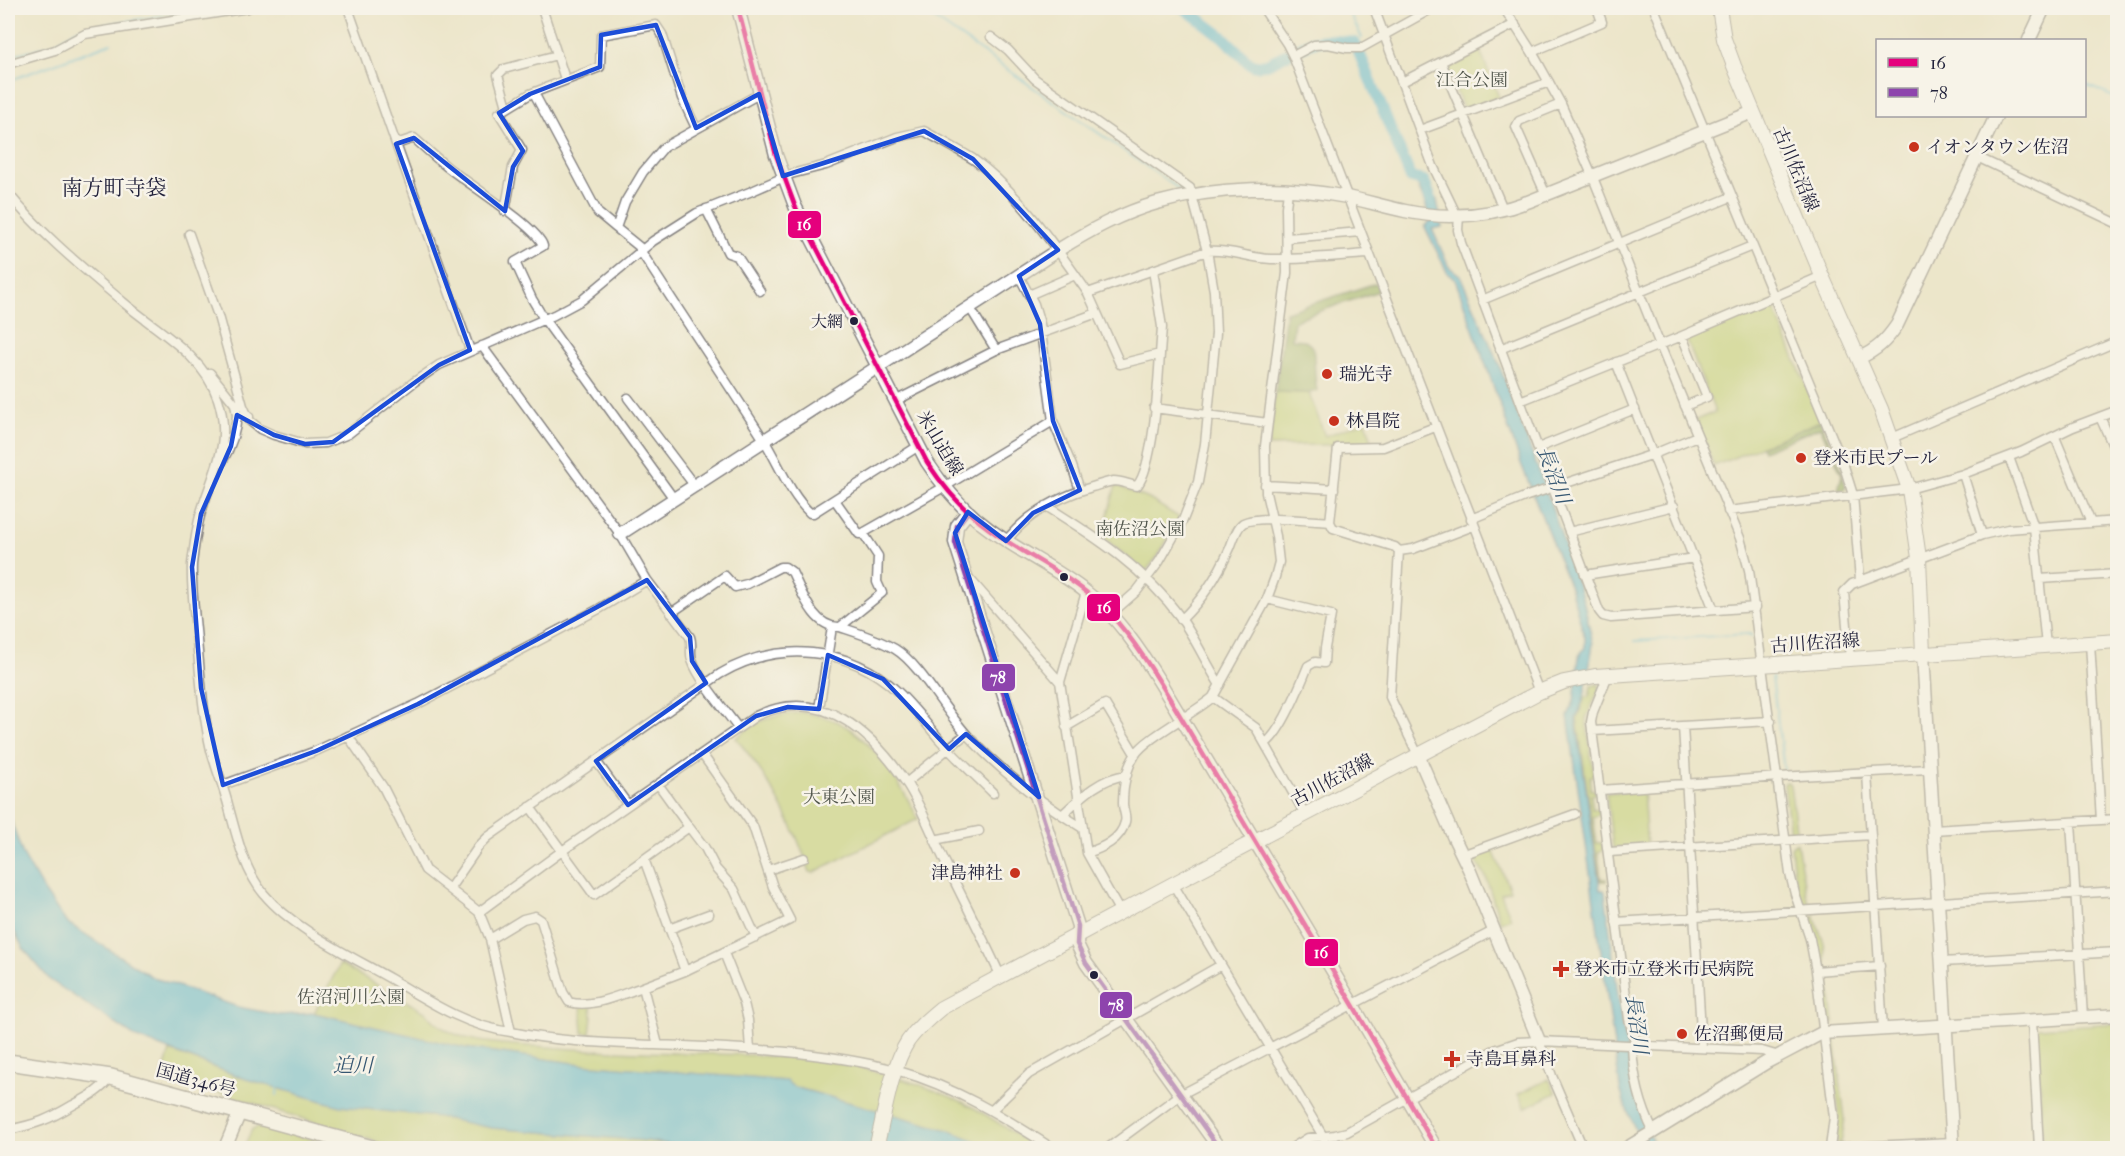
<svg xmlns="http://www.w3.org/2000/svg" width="2125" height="1156" viewBox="0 0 2125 1156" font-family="'IM FELL French Canon','Noto Serif JP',serif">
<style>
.green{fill:#bed072;stroke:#707956;stroke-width:1.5}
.forest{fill:#96b264;stroke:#5c6a50;stroke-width:1.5}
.water{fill:#5bbad9;stroke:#3e6e8a;stroke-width:1.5}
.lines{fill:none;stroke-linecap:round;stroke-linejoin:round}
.stream{stroke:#5bbad9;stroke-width:2}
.river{stroke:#5bbad9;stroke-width:12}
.street-casing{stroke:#878483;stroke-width:11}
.secondary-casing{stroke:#878483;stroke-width:15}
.primary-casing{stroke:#878483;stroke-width:16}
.highway-casing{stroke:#878483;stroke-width:18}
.street{stroke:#fff;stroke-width:8}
.secondary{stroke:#fff;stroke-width:12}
.primary{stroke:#fff;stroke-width:14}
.highway{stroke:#fff;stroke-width:15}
.bus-1-casing{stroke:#f7f3e8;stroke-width:9}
.bus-2-casing{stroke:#f7f3e8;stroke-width:9}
.bus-1{stroke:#e5007d;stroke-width:4.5}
.bus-2{stroke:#8e44ad;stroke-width:4.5}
.marked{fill:none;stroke:#1d4ed8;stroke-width:4.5;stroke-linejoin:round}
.poi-dot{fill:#c8321e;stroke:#f7f3e8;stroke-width:2}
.bus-dot{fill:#22223b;stroke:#f7f3e8;stroke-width:2}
.labels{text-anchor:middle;stroke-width:5;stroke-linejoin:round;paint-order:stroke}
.bus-label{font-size:16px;fill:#22223b;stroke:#f7f3e8;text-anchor:end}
.park-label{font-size:18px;fill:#51564c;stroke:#f7f3e8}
.poi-label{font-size:18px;fill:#22223b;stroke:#f7f3e8;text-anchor:start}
.street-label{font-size:18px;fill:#22223b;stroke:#f7f3e8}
.water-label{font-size:20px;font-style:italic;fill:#365772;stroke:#f7f3e8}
.quarter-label{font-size:21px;fill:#22223b;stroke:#f7f3e8}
.line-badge{stroke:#f7f3e8;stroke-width:2}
.badge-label{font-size:16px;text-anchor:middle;font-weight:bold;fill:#fff}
</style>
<rect width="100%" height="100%" fill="#f7f3e8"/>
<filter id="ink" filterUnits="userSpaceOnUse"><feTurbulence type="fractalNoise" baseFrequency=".0167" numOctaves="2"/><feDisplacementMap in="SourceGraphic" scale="12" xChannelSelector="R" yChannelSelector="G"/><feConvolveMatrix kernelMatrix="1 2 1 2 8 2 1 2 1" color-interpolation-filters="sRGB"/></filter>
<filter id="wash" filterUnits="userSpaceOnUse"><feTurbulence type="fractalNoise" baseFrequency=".008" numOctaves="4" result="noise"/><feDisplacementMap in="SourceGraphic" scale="24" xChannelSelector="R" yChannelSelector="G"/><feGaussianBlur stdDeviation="1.35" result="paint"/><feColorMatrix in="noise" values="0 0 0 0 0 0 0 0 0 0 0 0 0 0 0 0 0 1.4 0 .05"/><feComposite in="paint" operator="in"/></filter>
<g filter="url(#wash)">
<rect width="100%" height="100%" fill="#ece6cb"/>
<path class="green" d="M1478,46L1499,97L1464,111L1445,63Z
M1769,304H1772L1821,421L1714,466L1696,420L1715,412L1687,341L1688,338Z
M1275,392L1309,393L1325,436L1366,421L1373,444L1269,446Z
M1116,485L1149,499L1180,518L1158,556L1145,572L1102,536Z
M1599,684V690L1586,718L1594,776H1590L1591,790H1595L1596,794L1591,795L1593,809H1598L1599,815L1593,817L1597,843H1602L1604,850L1598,852L1601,879H1606L1607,881H1600L1577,718L1585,697H1589L1591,686Z
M802,712C817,715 832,718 845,726C875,743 904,789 918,819L813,873L810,872C793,822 769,778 736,738C761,718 770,716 802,712Z
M1786,782H1788L1790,785L1797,836L1790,833L1784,784Z
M1643,790L1647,846L1613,848L1606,793Z
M1795,843H1797L1806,895L1810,905H1806C1794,895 1793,862 1791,847Z
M1492,848L1510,890L1501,894L1511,918L1500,922L1486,877L1472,856Z
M1814,916L1824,943L1826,967L1820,964L1815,937L1808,921Z
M340,964L427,1013C451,1047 511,1044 549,1047C632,1055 716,1051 798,1058C852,1063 907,1078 956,1099C986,1112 1010,1132 1037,1148H986L978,1142L948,1130L794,1087L785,1081L581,1064L465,1048L314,1013Z
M1824,973H1828L1834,1023L1829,1022L1826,1020L1821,978Z
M581,1003H591L592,1017L590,1034L583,1033Z
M2117,1023V1148H2043L2036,1030L2038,1028Z
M1835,1041L1845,1119L1841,1143L1839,1144L1836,1140L1839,1111L1830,1045Z
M170,1051L246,1079L340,1106L438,1117L492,1128L647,1141L696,1148H397L211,1090L161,1079Z
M1549,1079L1556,1093L1525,1108L1518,1094Z
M260,1126L336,1145L347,1148H244L252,1129Z"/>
<path class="forest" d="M1376,283L1379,291L1303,317L1294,322L1292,339L1304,340L1313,347C1315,362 1314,376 1317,391L1309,393L1275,392L1286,312Z
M1820,421L1841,468L1846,487L1845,489L1838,490L1842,475L1820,427L1763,451L1761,447Z"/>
<path class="water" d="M1429,181L1437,200L1442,227L1432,229L1449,267L1460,275L1498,362L1549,499L1584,603L1593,644L1584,698L1576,719L1600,890H1604L1605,892L1622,1026L1627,1049L1632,1083L1635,1098L1655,1148H1643L1624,1102L1620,1088L1568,716L1574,701L1579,656L1585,647V638L1571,590L1522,466L1455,279L1448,274L1425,227L1430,221L1426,206L1418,186Z
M8,812L23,855L42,888L66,922L152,977L238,1007L279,1015L314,1013L465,1048L581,1064L786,1081L794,1087L948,1130L978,1142L986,1148H696L647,1141L492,1128L438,1117L340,1106L246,1079L137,1038L50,980L23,948L8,919Z"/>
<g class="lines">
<path class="stream" d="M919,8L1179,189L1188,190
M1347,8L1362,38
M8,56L52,45L78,29L209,8
M8,81L111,43
M2084,84L2118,99
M1635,641L1750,634L1752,637
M1772,677L1784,770
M277,1095L278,1086"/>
<path class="river" d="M1184,8L1223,37L1249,63L1255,66L1267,64L1312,42L1325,40L1355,43L1411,178L1424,181L1430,197"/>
</g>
</g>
<g filter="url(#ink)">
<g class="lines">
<defs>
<path id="street" d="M348,8L396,144L414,138C424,147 435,157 446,166C464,181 539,228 543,246L515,262L532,299L544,319L674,499
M542,8L565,79
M1263,8L1287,44L1293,56L1539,692
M1374,8L1433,166L1457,216
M1504,8L1532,52L1561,104L1592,175L1660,345L1740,538L1749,570L1790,874L1795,894L1810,939L1816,971L1834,1117L1830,1148
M1654,8L1844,466L1853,495L1860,580
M991,37L1008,50L1035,79L1190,188L1207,251L1214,291L1216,333L1205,444L1198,482L1183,520L1159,562L1137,591L1111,614
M1532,52L1602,22L1597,8
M1293,56L1314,45L1328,44L1347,48H1361L1433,8
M1441,62L1503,209
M8,64L55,50L85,34L248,8
M1402,82L1515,24
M534,93L598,213L616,228
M507,107L498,75L504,69L557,55
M1420,130L1549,82
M396,144L470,350
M1977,157L2118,224
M8,193C41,234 83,268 123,302C157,331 203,354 218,399C233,445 212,473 200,516C196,531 194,548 192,564C191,586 194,608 196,630C200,670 202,711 211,750C216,769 224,788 229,808C237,837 244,870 264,894C293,929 351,956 391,979C428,1001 467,1027 511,1032
M1546,195L1516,127L1519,121L1561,104
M706,209L728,253L737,256L760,291
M505,211L513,167L522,150L499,113L530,94L600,67L601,35L656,25L662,34L682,98L696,128
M1459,216L1458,230L1461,243L1599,611L1603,616L1611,618L1756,607
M189,234L218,316L243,406L250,421L260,429L274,435L305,444L326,443L348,434L414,382L439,365L554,315L582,300L653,241L697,213L752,191L791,174L826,165L897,137L924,131C940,140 957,149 973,159C1017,190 1057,249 1088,293
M1287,238L1361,232
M642,249L616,228L625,202L643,172L664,147L759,94
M640,250C681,314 723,376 764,440C779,464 789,493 810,513H813L917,447
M1153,270L1162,327L1160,354
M1019,276L1034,304L1040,324L1053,421L1072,466L1080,490
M1029,295L1075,275
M1482,300L1731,197
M970,308L996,350
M1682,336L1707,397L1685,406
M482,346L620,534L647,580L690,637C693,645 689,652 692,660C699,680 725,710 738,728
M1500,349L1752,246
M1616,362L1714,610
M210,373L235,404L237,415L249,417
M628,398L694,485
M895,401L996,350L1097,313
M1520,401L1682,336L1822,276
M1154,408L1268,423
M2100,417L2118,457
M2055,437L2091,523
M1892,438L2118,341
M1538,448L1635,409
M2009,457L2034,527L2046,646
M222,462C231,447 236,432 237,415
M1963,474L1982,535
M1265,485L1334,489
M835,500L859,534L863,533L878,556L877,582L882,593L840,627
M1046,506C1096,537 1145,569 1180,617C1195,638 1206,663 1220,685
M1728,511L1909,489L1963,474L2021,452L2073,427L2118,410
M1471,519L1527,496L1654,454L1697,436
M1330,522L1338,448L1383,447L1435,427
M1569,532L1674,506
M863,533L944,487L1053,421
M1006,541C1028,513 1058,497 1092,487C1099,485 1107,482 1114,481C1122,481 1129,485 1137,486C1154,465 1158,384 1160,354L1120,364L1088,293L1207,251C1231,249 1248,258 1271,259C1303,260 1336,256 1369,254
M1399,551L1390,697L1418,755
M1585,575L1694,558
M968,577L1060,682
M2040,579L2118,574
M1086,592L1060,682L1087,853C1102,848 1121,840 1125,822C1127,817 1123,810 1123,804C1123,789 1126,769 1135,755C1145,738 1195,713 1213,697L1267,599L1275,577L1279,562L1276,536L1266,493L1265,446L1287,273L1286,207L1288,191
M671,613L725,576L735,587L747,584L780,567H785L792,572C802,592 813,628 840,627C858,633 878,639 895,649C920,664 946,713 968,736C1001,771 1040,802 1081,827
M1181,620C1202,600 1219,573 1230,548C1233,541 1236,528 1243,523C1258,515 1311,521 1330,522L1333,528L1336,529L1395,547L1399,551L1413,549L1473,526
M2090,643L2101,820
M1850,659L1844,592L1852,584L1982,535L2008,529L2118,521
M1608,675L1593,712L1591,722L1629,1019L1636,1045
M1213,697L1256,728L1305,814
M819,709L832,627
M1683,726L1702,1048
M1066,727L1105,704L1135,754
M1592,731L1771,721
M348,736L383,787L425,870L479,912
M1266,743C1282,731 1300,686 1308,666L1315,662L1324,663L1325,648L1331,615L1267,599
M596,761L628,805
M1867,773L1883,1029
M906,783L966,734
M223,785L316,751L418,704L599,609L647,580
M1601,790L1779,777L1929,769
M530,807L594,895L689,827L658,784
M1062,815C1081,797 1100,778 1127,775
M2071,822L2083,1017
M689,827L705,848L716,869L734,889L756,937
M1933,830L2118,819
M934,840L979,831
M1609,852L1871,835
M1087,853L1120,912
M1462,855L1575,814
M644,859L685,971
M768,870L804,858
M1173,884L1330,1148
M450,888L479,846L488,837L720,674C778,640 849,646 898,692C914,707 927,725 941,741C957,759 976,776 993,793
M1616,922L2118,891
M669,929L709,914
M490,939L523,919L535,916L541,920L563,992L569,1002C592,1009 621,994 643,987L658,1045
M724,953L744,1003L748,1020L750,1050
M1942,962L2118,952
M1816,971L1880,966
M1001,977C984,940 965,903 947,866C934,840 922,807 907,784C872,732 821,685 756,716L562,851L479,912L490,939L511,1032C559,1042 606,1043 655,1045C736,1048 820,1050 899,1071C955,1087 1004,1117 1052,1148
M643,987L685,971L790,920L773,887L753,826L702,754
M2032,1021L2039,1148
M1539,1041L1552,1076L1583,1148
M1632,1045C1633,1075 1640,1105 1654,1133
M992,1110L1029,1074L1221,965
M8,1130C37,1124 48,1120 73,1105C88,1097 100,1091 111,1077
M1108,1148L1180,1095L1493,931
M1292,1148L1308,1138L1335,1135L1347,1132L1492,1051L1518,1042L1539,1041L1762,1051L1779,1056
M1831,1148L1953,1142"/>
<path id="secondary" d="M738,8L776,155L795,206L927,462C944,488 964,511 989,529C1020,552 1056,568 1086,592C1118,617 1140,650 1161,684L1353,1005L1436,1148
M2029,40L2044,8
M1859,358C1877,350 1886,341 1897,325L1996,116
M968,512L957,526L955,542L1078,926L1077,944L1086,963L1219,1148
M620,534L1058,250C1089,231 1121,213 1157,203C1218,186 1285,185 1347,197C1366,201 1385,207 1405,211C1447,220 1490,216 1530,201L1753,112
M1923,654L1953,1148
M1418,755L1454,838L1469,869L1539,1041
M225,1148L240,1112
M1627,1148L1767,1062L1822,1033L2118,1015"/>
<path id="primary" d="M1719,8L1724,39L1734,66L1822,276L1881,409L1909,489L1919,558L1923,654
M876,1148C884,1117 891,1067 908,1041C917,1028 929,1018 941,1008L1173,884L1539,692L1564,682L1595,676L2118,641"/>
<path id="highway" d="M8,1062L111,1077L372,1148"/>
</defs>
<use href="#street" class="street-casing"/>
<use href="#secondary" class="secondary-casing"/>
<use href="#primary" class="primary-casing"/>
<use href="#highway" class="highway-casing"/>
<use href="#street" class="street"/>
<use href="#secondary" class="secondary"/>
<use href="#primary" class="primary"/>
<use href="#highway" class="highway"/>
<defs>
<path id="bus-1" d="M738,8L776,155L795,206L927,462C944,488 964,511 989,529C1020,552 1056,568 1086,592C1118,617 1140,650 1161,684L1353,1005L1436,1148"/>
<path id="bus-2" d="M968,512L957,526L955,542L1078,926L1077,944L1086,963L1219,1148"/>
</defs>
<use href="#bus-1" class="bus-1-casing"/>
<use href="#bus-2" class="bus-2-casing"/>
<use href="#bus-1" class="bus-1"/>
<use href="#bus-2" class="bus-2"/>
</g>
</g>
<path d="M0 0H2125V1156H0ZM656,25L696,128L759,94L783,176L924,131L973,159L1058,250L1019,276L1040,324L1053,421L1080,490L1033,513L1006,541L968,512L955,533L1039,797L966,734L949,749L883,679L828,655L819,709L788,707L756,716L628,805L596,761L706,683L692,661L690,637L647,580L418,704L316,751L223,785L201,688L192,567L201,514L231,446L237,415L274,435L305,444L333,442L439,365L470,350L396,144L414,138L505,211L513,167L523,151L499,113L530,94L600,67L601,35Z" fill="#ece6cb" fill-opacity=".55" fill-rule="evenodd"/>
<path class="marked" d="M656,25L696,128L759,94L783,176L924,131L973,159L1058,250L1019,276L1040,324L1053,421L1080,490L1033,513L1006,541L968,512L955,533L1039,797L966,734L949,749L883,679L828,655L819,709L788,707L756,716L628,805L596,761L706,683L692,661L690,637L647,580L418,704L316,751L223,785L201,688L192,567L201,514L231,446L237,415L274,435L305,444L333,442L439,365L470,350L396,144L414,138L505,211L513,167L523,151L499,113L530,94L600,67L601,35Z"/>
<g class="poi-dot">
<circle cx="1914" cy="147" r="6"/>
<circle cx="1327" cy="374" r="6"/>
<circle cx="1334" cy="421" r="6"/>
<circle cx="1801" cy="458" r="6"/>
<circle cx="1015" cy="873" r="6"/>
<path d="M1558 960h6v6h6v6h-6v6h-6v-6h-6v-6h6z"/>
<circle cx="1682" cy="1034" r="6"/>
<path d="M1449 1050h6v6h6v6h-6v6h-6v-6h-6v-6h6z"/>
</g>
<g class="bus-dot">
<circle cx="854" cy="321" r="5"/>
<circle cx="1064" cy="577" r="5"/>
<circle cx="1094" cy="975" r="5"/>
</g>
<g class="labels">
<g class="bus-label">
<text x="843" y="327">大網</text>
</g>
<g class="park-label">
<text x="1472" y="86">江合公園</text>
<text x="1140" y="535">南佐沼公園</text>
<text x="839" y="803">大東公園</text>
<text x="351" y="1003">佐沼河川公園</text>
</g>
<g class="poi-label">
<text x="1926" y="153">イオンタウン佐沼</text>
<text x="1339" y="380">瑞光寺</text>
<text x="1346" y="427">林昌院</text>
<text x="1813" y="464">登米市民プール</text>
<text x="1003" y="879" text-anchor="end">津島神社</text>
<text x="1574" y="975">登米市立登米市民病院</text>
<text x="1694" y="1040">佐沼郵便局</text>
<text x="1466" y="1065">寺島耳鼻科</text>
</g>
<g class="street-label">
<text transform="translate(1796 169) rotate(67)" y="6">古川佐沼線</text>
<text transform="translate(940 443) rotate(59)" y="6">米山迫線</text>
<text transform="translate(1815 643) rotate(-4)" y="6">古川佐沼線</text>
<text transform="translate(1332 780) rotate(-28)" y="6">古川佐沼線</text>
<text transform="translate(196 1080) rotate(15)" y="6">国道346号</text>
</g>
<g class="water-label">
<text transform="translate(1554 475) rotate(69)" y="7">長沼川</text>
<text transform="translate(1637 1024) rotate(82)" y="7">長沼川</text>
<text x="353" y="1072">迫川</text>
</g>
<g class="quarter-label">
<text x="114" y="195">南方町寺袋</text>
</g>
</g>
<g class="line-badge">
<rect x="787" y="210" width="35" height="29" rx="6" fill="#e5007d"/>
<rect x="1086" y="593" width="35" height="29" rx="6" fill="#e5007d"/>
<rect x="981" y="663" width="35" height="29" rx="6" fill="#8e44ad"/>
<rect x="1304" y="938" width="35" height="29" rx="6" fill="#e5007d"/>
<rect x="1099" y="991" width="34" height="28" rx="6" fill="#8e44ad"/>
</g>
<g class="badge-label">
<text x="804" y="230">16</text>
<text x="1104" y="613">16</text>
<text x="998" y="683">78</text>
<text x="1321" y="958">16</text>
<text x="1116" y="1011">78</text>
</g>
<rect width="2125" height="1156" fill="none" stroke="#f7f3e8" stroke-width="30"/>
<rect x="1876" y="39" width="210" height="78" fill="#f7f3e8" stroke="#a29fa3" stroke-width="1.5"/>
<rect x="1888" y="58" width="30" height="9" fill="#e5007d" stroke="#a29fa3" stroke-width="1.5"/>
<text x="1930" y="69" font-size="18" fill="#22223b">16</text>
<rect x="1888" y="88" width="30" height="9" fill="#8e44ad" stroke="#a29fa3" stroke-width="1.5"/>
<text x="1930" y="99" font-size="18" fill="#22223b">78</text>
</svg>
